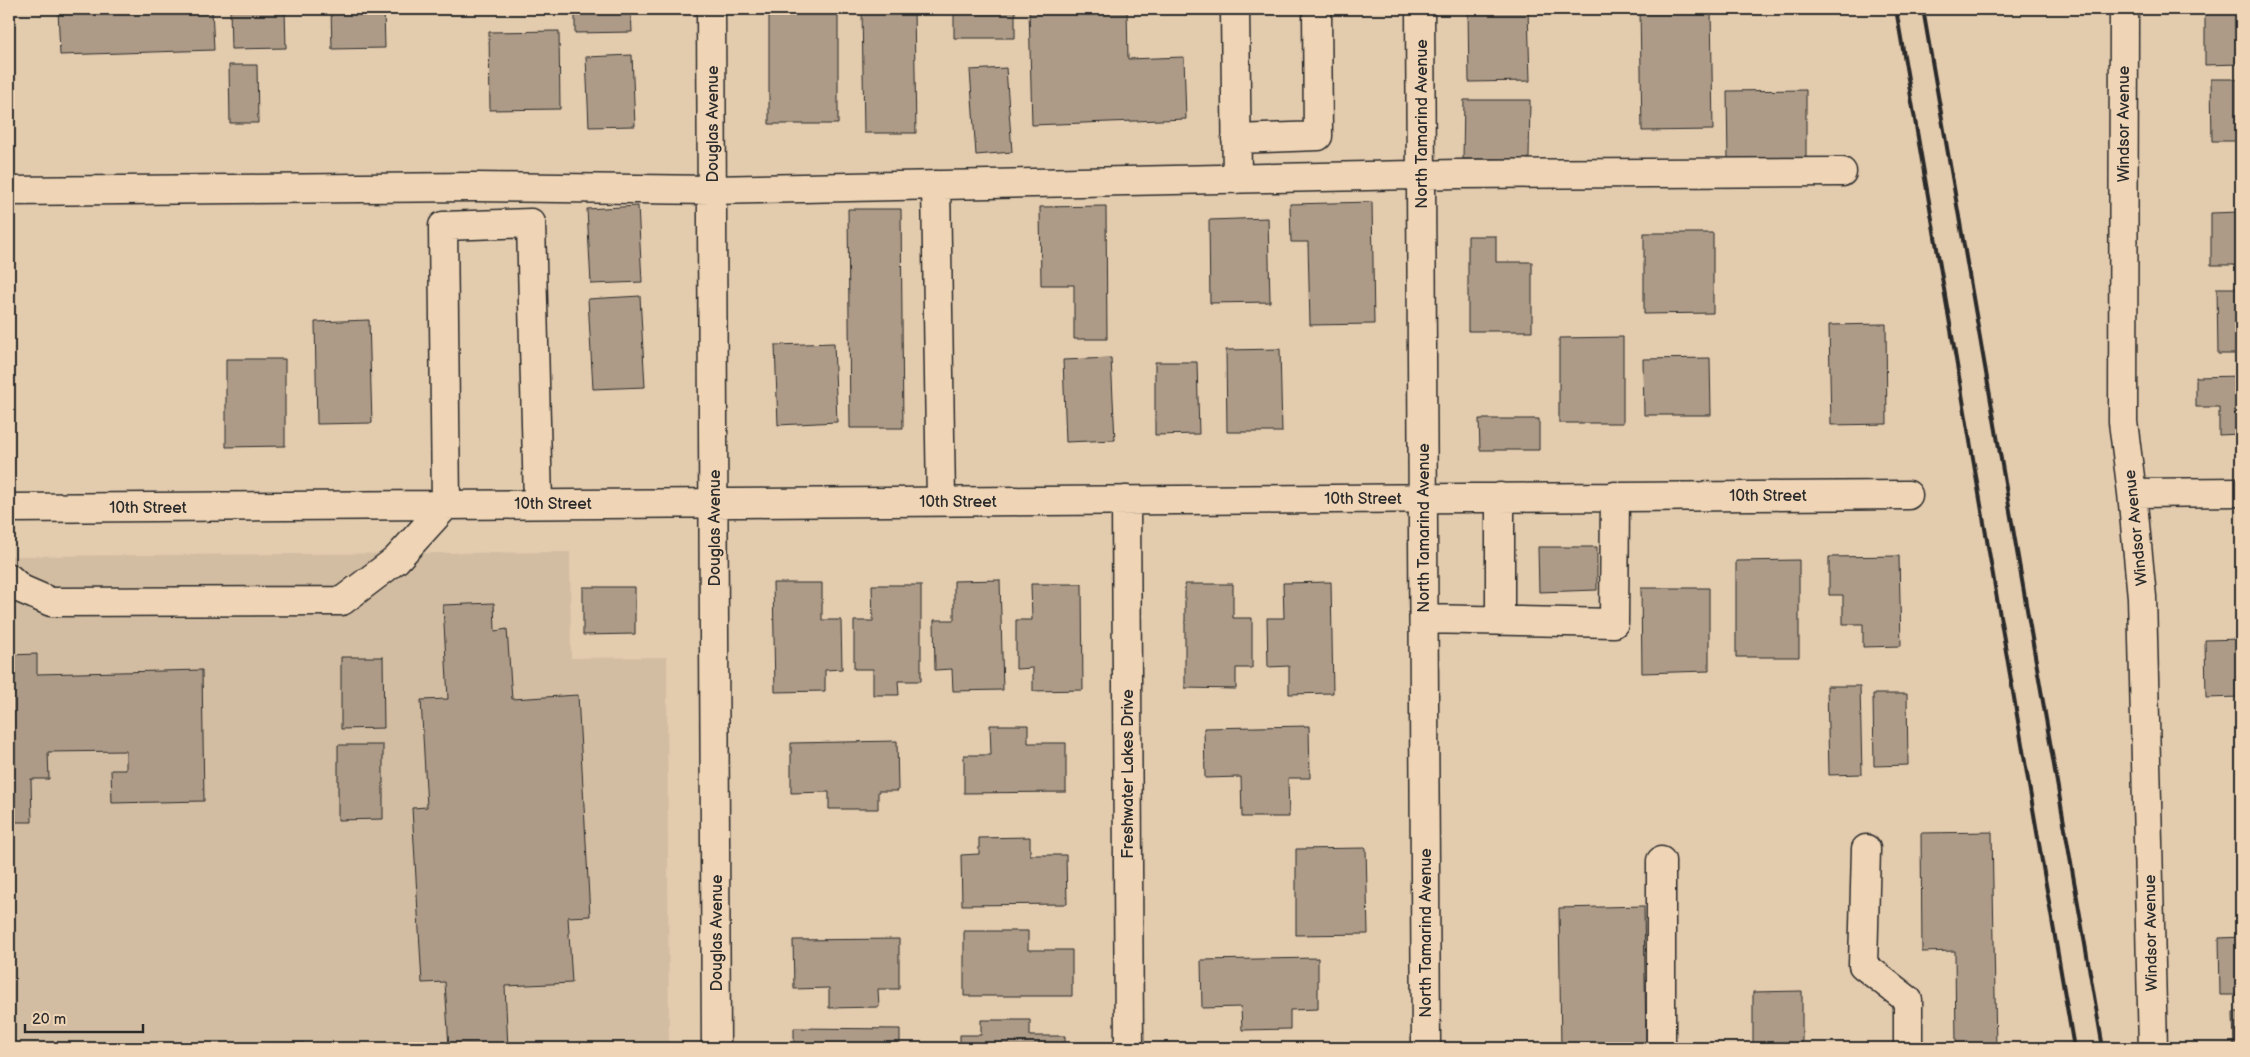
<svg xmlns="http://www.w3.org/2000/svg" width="2250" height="1057" viewBox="0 0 2250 1057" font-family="'Balsamiq Sans',sans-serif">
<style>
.built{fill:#d3bda2}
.building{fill:#ad9b87;stroke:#2b2b2b}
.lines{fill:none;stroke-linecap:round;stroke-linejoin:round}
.minor-casing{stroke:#2b2b2b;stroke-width:31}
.minor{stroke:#efd5b6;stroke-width:28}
.rail{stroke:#2b2b2b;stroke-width:4}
.labels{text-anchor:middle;stroke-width:4.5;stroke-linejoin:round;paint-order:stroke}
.street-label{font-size:16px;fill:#2b2b2b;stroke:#efd5b6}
</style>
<rect width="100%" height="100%" fill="#e3cbae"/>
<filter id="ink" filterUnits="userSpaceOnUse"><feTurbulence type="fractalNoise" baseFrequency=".02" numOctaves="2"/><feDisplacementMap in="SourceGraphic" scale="10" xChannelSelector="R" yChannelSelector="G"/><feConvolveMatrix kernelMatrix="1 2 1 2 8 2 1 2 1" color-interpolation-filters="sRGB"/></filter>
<g filter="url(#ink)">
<path class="built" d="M570,552L571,658L667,657L669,1048H9V556Z"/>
<path class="building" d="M58,9H212L214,50L60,55Z
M230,9H285L286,48L231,49Z
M331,9H384L385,48L332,49Z
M575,9H631L632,32L575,33Z
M769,9H838V124H769Z
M862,9H914L916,133H864Z
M954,9H1015V38H954Z
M1029,9H1127L1128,59L1184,57L1186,119L1032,125Z
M1468,9H1528L1530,81L1469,82Z
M1640,9H1711L1713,130L1642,131Z
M2205,9H2241V64L2205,65Z
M559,31L560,109L490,110L489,32Z
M632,55L635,126L589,127L586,57Z
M229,65H257L258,123H230Z
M1006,68L1012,152L976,155L970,70Z
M2211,79H2241V141H2212Z
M1806,90V160L1728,161L1727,91Z
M1464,100H1530L1529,159H1463Z
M1372,202L1374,324L1310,325L1308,242H1291L1290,204Z
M638,206L642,282L591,284L587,209Z
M1106,206L1107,339H1074V285H1041L1040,207Z
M848,209H901L903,428H850Z
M2241,212V265H2211V213Z
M1268,218L1270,302L1210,303L1209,220Z
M1644,233H1713V313L1644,314Z
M1468,236H1496V262H1532V331H1468Z
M2217,288H2241V354H2218Z
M640,296L645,387L593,389L588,299Z
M369,320L372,423L317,424L315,322Z
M1886,324L1887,424L1831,425L1829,325Z
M1623,337V423H1559V338Z
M834,343L837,422L778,425L775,345Z
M1280,349L1282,432H1227L1226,350Z
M1111,358L1115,440L1066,442L1063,360Z
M1710,358L1711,415H1644L1643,359Z
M226,359H285V446L226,447Z
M1155,362H1197L1199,434L1155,435Z
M2241,376V434L2219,435V407H2196V377Z
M1479,419H1539V450H1480Z
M1538,547H1597V590L1539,592Z
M1899,556L1901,646L1863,647V624H1843V595H1829V557Z
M1799,560V657H1736V561Z
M1000,580L1003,690L953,691L952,669L935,670L934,620H954V581Z
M1331,582L1333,693L1289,694V666L1268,667L1267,618H1284L1283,583Z
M773,583H822V620H841L842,669L825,670V691L775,692Z
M1031,584H1082L1083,690L1033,691V668L1016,669V620H1032Z
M1185,584H1233V618H1252V668H1236V689L1185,688Z
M872,585H921V681H898L899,695H873V669H854V621H873Z
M583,587H635V634L583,635Z
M1641,588H1709V671L1642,673Z
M494,603L495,631L507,629L512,699L578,695L590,916L568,917L572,983L505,986L508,1048H449L445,982L422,983L412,808L427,807L421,700L448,699L443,605Z
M2241,639V697L2206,698L2205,640Z
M37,654V674L202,670L204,801L112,803L111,770H126V751L48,752L49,779H31L32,822H9V655Z
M341,657H383L384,728L341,729Z
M1827,686H1860L1862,774L1829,775Z
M1873,694H1907L1908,765L1874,766Z
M990,725H1028V743H1066V792L964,793V755H991Z
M1309,726L1310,778H1288L1289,817H1242L1241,777L1205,778L1204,728Z
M897,741L898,791H878V809H829V792L791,793V743Z
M338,745H383V819L338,820Z
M1992,832L1996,1048H1956L1955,951L1922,952L1921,833Z
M1030,837V855H1066L1067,904L962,905L961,855L979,854V838Z
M1366,848L1368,934L1296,935V849Z
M1644,906L1646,1048H1561L1559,908Z
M964,931H1028V950H1072V996H964Z
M2241,937V995H2220L2219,938Z
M899,939V989H878L879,1007L829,1008V988L794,989L793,940Z
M1318,958V1009L1290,1010V1029L1242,1030L1241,1007L1202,1008L1201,960Z
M1802,991V1048H1753V992Z
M2233,1012H2241V1048H2234Z
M981,1020H1030V1036H1065V1048H960V1035H981Z
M794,1028L900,1029V1048H794Z
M127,1043V1046L304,1043V1048H85V1044Z
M1311,1047V1048H1223Z"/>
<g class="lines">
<defs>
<path id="minor" d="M711,9L716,1048
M1235,9L1237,179
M1420,9L1426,1048
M2124,9L2123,422L2132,493L2142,597L2153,1048
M1236,139L1318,136L1317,9
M936,185L941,501
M9,191L474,187L712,190L1458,174L1842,172
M2132,493L2241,492
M1500,497V621
M1126,500L1129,1048
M9,508L1908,495
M9,578L21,589L51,602L342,601L396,560L446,505L443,226L531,223L538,503
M1424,619L1614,623L1615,496
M1866,849L1863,965L1908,1000V1048
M1661,1048V861"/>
</defs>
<use href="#minor" class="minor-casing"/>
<use href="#minor" class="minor"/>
<path class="rail" d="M1896,9L2074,1048
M1923,9L2103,1048"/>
</g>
</g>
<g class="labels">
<g class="street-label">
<text transform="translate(712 124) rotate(-90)" y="6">Douglas Avenue</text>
<text transform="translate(1421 124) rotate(-90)" y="6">North Tamarind Avenue</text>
<text transform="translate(2123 124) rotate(-90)" y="6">Windsor Avenue</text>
<text x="1768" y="501">10th Street</text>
<text x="1363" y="504">10th Street</text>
<text x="958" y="507">10th Street</text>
<text x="553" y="509">10th Street</text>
<text x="148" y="513">10th Street</text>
<text transform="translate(714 528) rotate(-90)" y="6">Douglas Avenue</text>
<text transform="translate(1423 528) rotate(-90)" y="6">North Tamarind Avenue</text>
<text transform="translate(2135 528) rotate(-96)" y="6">Windsor Avenue</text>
<text transform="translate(1127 774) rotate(-90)" y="6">Freshwater Lakes Drive</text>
<text transform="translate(716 933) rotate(-90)" y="6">Douglas Avenue</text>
<text transform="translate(1425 933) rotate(-90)" y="6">North Tamarind Avenue</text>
<text transform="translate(2150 933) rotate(-91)" y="6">Windsor Avenue</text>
</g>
</g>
<rect width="2250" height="1057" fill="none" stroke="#efd5b6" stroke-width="30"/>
<rect x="15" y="15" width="2220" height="1027" fill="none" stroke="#2b2b2b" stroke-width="2" filter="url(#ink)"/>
<path d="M25 1024v8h118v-8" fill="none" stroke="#2b2b2b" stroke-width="2.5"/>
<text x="32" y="1024" font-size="15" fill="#2b2b2b" stroke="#efd5b6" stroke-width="4" paint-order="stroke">20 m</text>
</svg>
